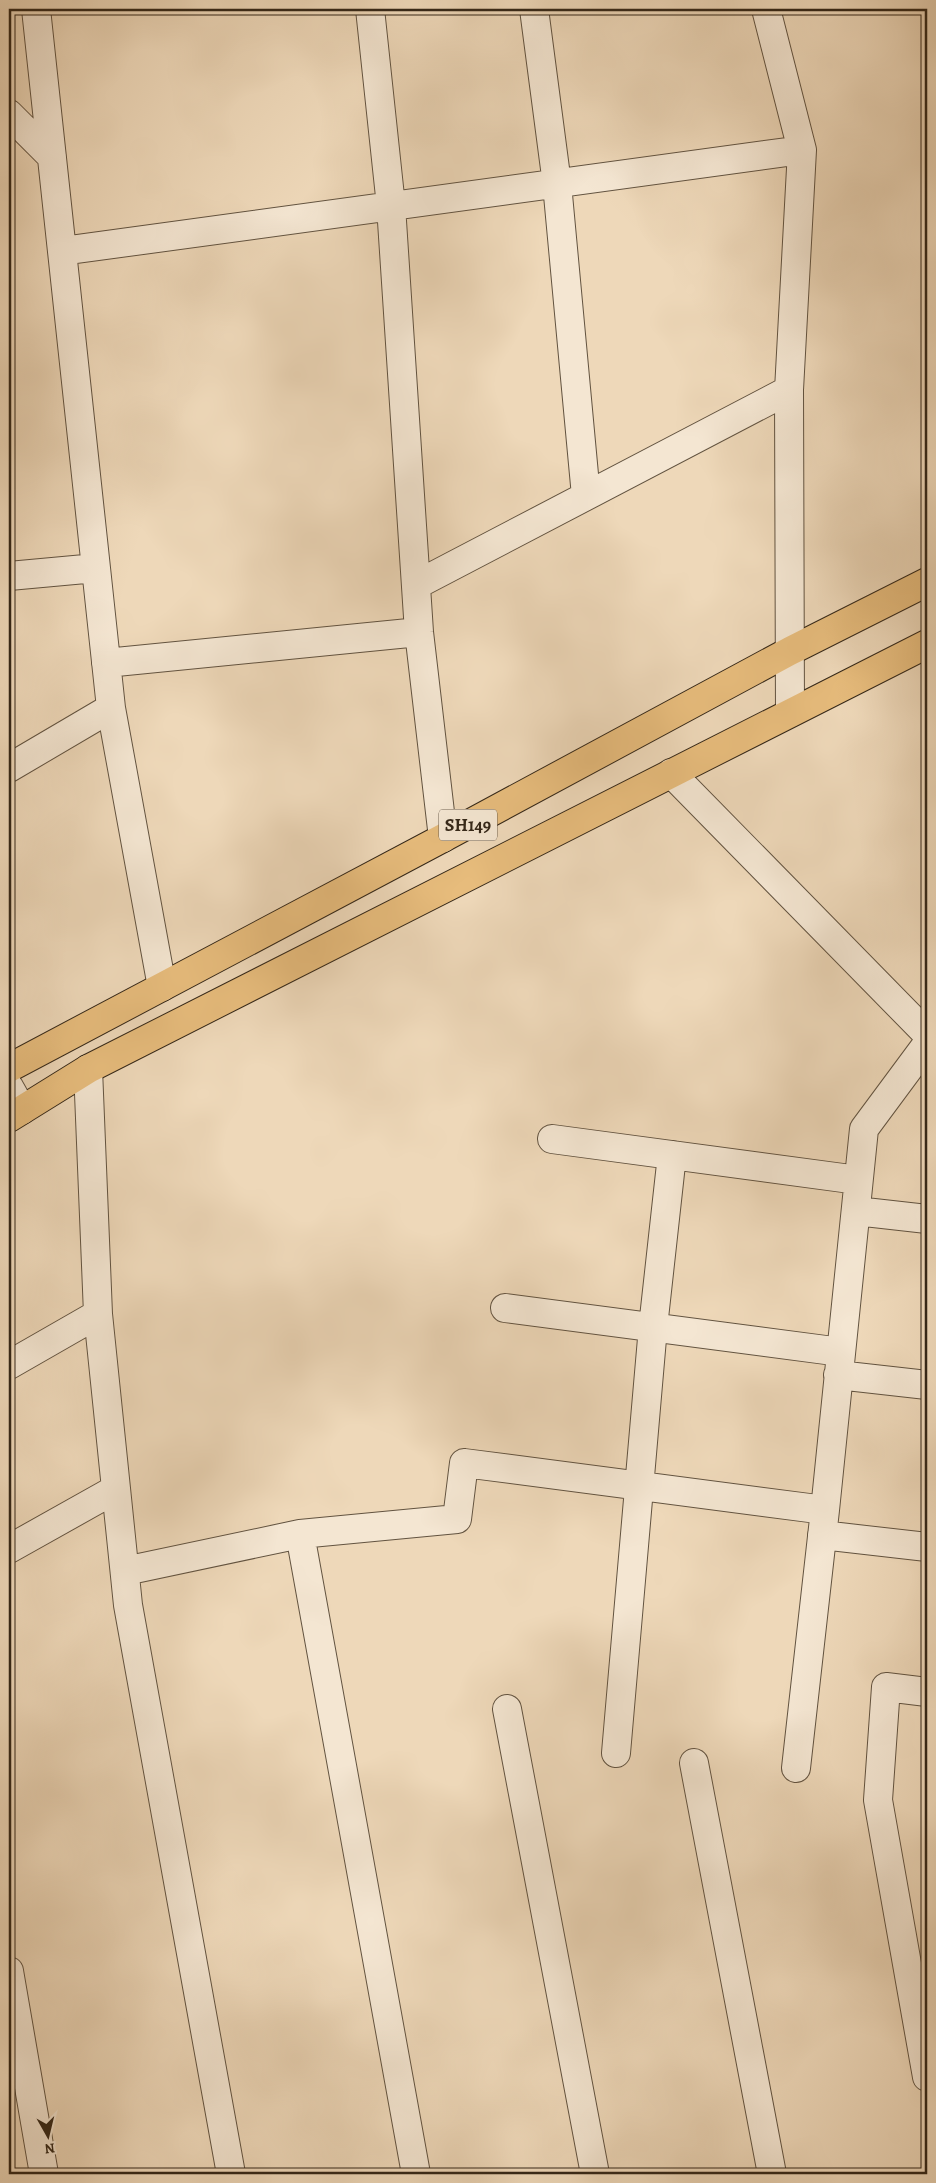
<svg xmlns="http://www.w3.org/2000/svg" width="936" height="2183" viewBox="0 0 936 2183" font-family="Alegreya,serif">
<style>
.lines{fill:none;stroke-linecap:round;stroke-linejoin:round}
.minor-casing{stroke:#625340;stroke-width:30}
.major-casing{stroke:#342718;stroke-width:30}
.minor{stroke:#f4e6d2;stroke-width:28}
.major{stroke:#e7bc7c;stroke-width:28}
.labels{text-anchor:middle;stroke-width:5;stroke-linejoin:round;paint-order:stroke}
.shield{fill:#f4e6d2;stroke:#6e6050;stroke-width:1}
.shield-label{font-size:18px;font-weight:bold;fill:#342718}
</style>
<rect width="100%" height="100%" fill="#eed8b9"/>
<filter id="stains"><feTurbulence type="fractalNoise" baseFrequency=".004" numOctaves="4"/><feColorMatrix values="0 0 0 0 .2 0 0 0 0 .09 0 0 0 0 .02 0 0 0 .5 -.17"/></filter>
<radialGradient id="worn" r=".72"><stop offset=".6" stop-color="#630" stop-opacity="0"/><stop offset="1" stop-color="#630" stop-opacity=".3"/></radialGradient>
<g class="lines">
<defs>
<path id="minor" d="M36,9L111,708L162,987
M370,9L391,206L419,632L443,838
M534,9L557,184L586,496
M766,9L802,150
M9,114L52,157
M62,251L802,150L789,390L790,713
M9,576L96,568
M416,585L789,390
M106,663L419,632
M9,768L111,708
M671,773L927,1034
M88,1069L98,1314L128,1605L231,2174
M9,1087L22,1110
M552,1139L858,1180
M856,1211L927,1219
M505,1308L841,1352
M9,1365L98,1314
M838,1375L927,1385
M825,1510L864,1129L927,1044
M300,1534L416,2174
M822,1535L927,1547
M9,1549L116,1489
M125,1571L300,1534L457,1519L464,1463L825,1510L796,1768
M927,1692L886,1687L878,1800L927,2077
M507,1709L595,2174
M616,1753L653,1327L672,1155
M694,1763L772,2174
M9,1971L44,2174"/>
<path id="major" d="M9,1068L443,838L790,651L927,582
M9,1118L88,1069L927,644"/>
</defs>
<use href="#minor" class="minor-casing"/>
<use href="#major" class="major-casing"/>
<use href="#minor" class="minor"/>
<use href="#major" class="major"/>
</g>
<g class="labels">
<rect class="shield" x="439" y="809.5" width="58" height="31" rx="4"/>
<g class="shield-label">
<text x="468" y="831">SH149</text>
</g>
</g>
<rect width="936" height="2183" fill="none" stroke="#eed8b9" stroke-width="30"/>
<rect x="10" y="10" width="916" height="2163" fill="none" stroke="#342718" stroke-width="2.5"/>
<rect x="15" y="15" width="906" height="2153" fill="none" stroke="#342718"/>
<g transform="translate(48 2136) rotate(172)" stroke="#f4e6d2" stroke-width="4" paint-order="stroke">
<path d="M0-4L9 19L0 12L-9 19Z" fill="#342718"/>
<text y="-8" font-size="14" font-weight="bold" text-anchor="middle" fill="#342718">N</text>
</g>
<rect width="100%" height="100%" filter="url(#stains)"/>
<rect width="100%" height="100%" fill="url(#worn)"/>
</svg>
